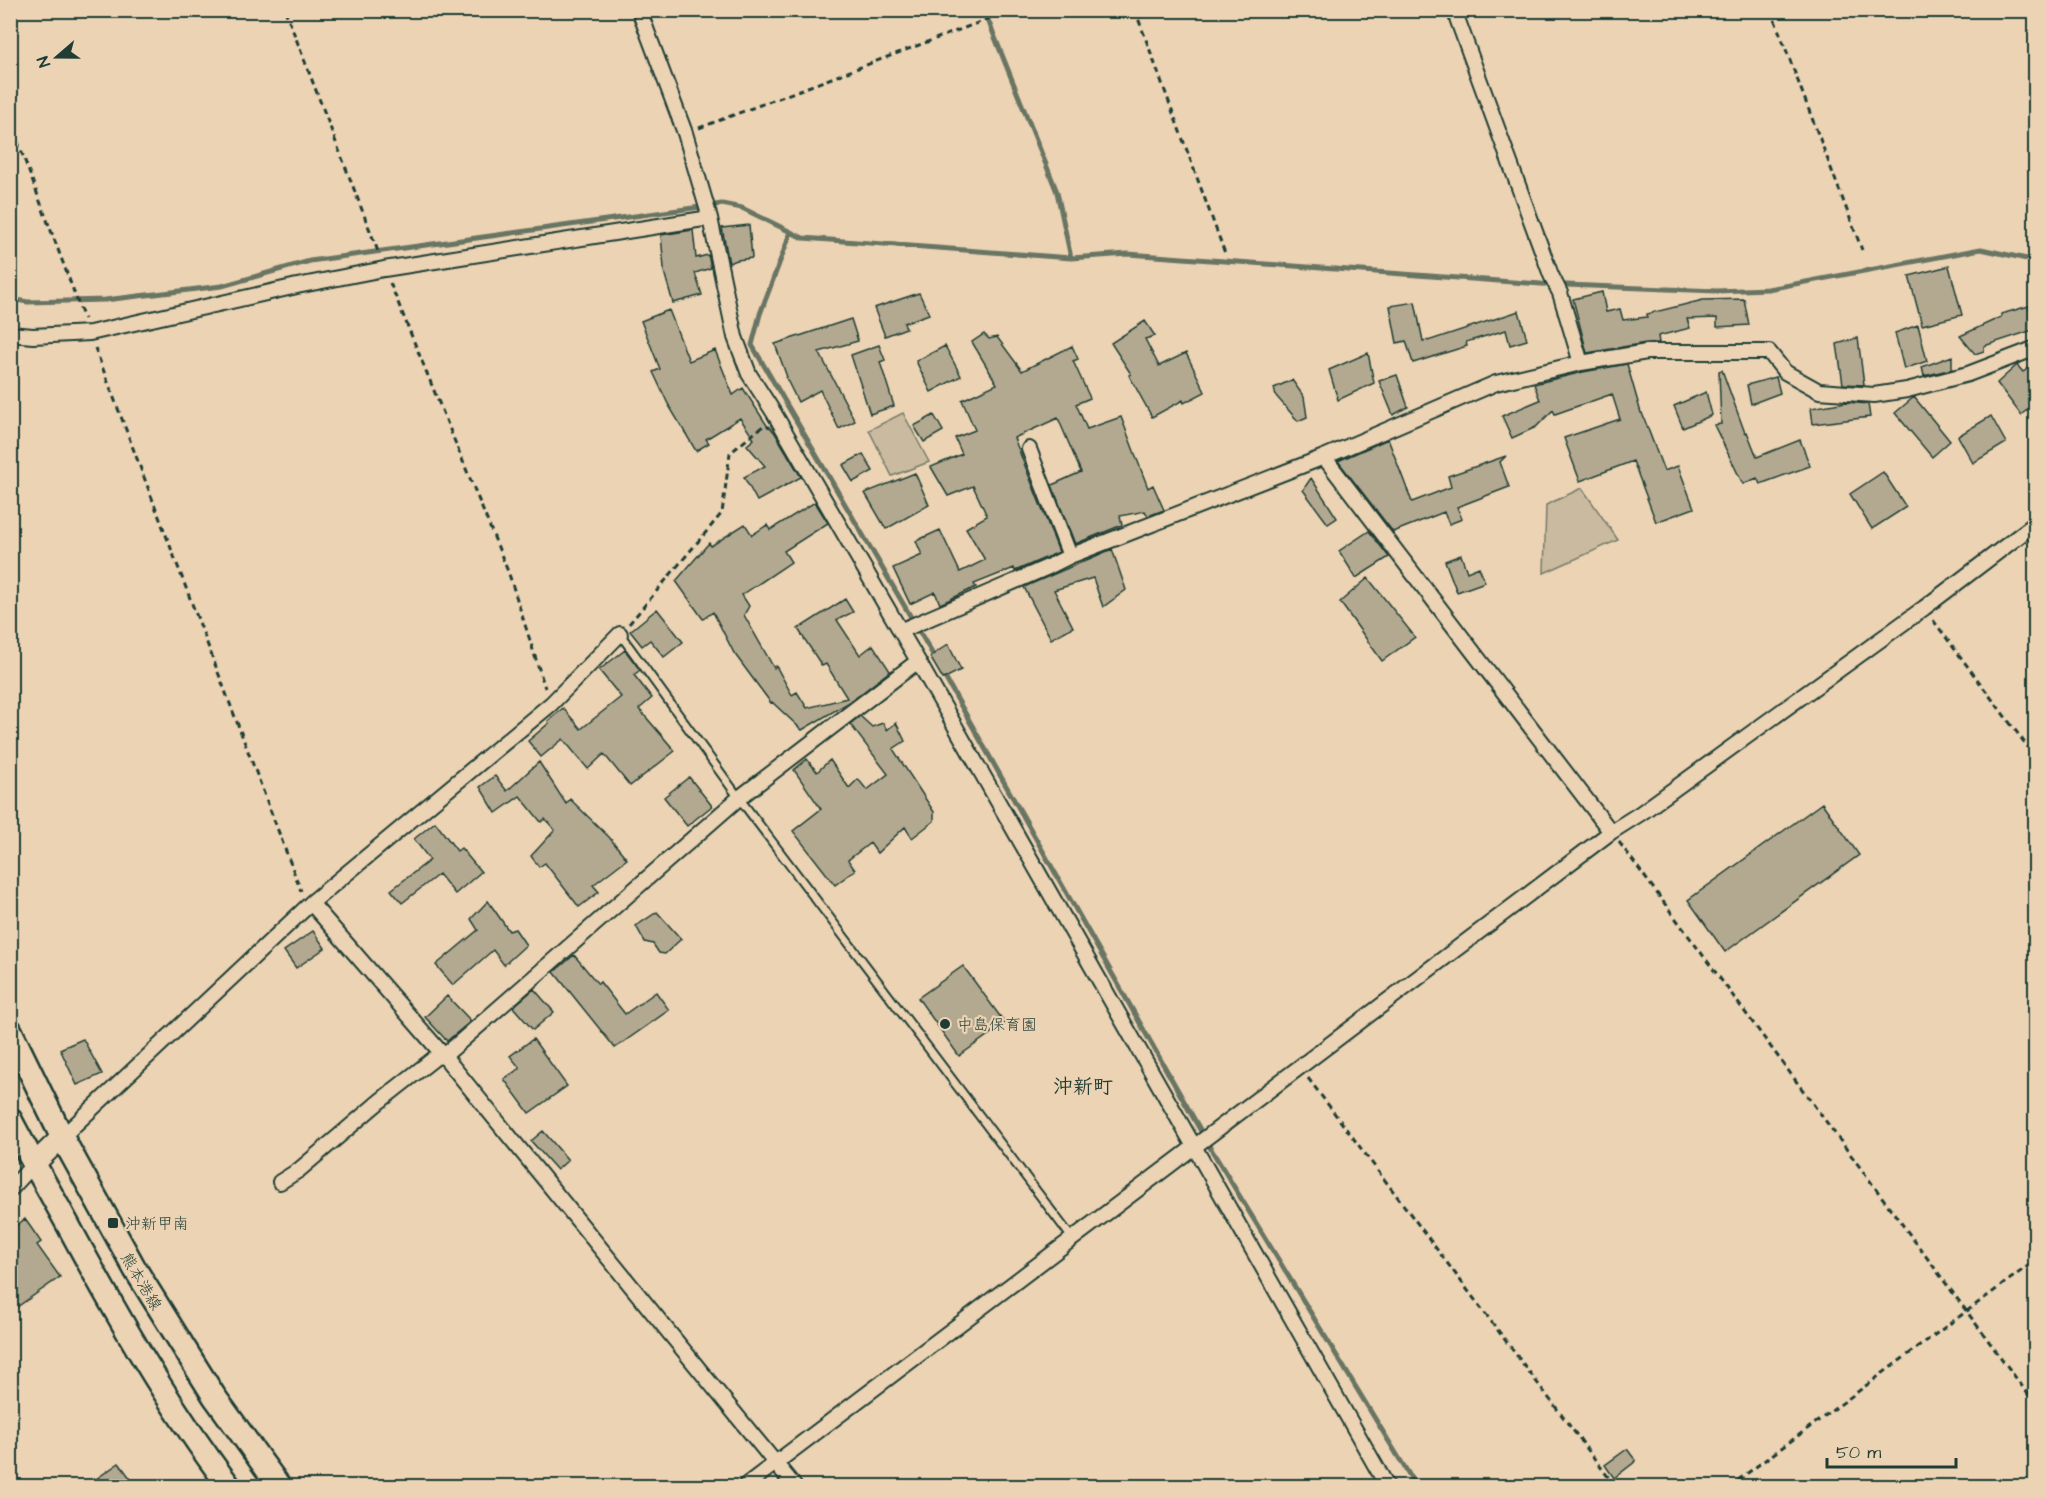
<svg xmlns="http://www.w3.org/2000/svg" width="2046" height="1497" viewBox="0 0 2046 1497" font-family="'Architects Daughter','Klee One',sans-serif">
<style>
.green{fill:#caba9f;stroke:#747c6a;stroke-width:1.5}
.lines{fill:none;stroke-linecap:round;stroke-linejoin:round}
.stream{stroke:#697463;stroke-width:5}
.building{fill:#b3a990;stroke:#1f3d34;stroke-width:1.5}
.lane-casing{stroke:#1f3d34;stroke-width:11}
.street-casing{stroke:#1f3d34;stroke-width:18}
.secondary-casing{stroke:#1f3d34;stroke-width:24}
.primary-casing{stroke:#1f3d34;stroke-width:27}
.path{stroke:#1f3d34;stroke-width:3;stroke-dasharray:6 4.5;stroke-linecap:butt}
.lane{stroke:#ecd3b4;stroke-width:7}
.street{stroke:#ecd3b4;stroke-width:14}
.secondary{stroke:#ecd3b4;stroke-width:20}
.primary{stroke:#ecd3b4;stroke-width:22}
.poi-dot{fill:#1f3d34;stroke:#ecd3b4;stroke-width:2}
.labels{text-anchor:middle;stroke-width:4.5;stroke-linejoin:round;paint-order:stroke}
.poi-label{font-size:16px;fill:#1f3d34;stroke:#ecd3b4;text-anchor:start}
.street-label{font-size:16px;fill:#1f3d34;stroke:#ecd3b4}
.quarter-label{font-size:20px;font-weight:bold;fill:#1f3d34;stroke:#ecd3b4}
</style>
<rect width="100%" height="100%" fill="#ecd3b4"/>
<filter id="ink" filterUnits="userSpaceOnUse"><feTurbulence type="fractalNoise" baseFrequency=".0167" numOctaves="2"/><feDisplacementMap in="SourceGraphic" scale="12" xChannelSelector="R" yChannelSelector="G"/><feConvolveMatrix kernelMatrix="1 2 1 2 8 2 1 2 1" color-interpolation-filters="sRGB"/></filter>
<g filter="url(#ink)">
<path class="green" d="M903,413L929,462L892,476L869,430Z
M1582,488L1618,540L1544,573L1546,505Z"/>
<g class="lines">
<path class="stream" d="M984,10L1057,192L1071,258
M791,232L760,314L752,345L936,660
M10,299L28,302L105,300L222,286L310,261L722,204L742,208L803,238L1071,258L1128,254L1541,284L1717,291L1768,289L1981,249L2036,261
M943,674L1211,1149L1416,1486"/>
</g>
<path class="building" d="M749,225L752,258L737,260L729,263L722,228Z
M693,230L696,258L708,255L711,268L695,273L702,295L673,303L663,268H664L661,235Z
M1949,266L1962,315L1922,325L1909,276Z
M1602,292L1606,312L1620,309L1623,320L1647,317V314L1703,300L1744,299L1749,325L1717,327V318L1687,319L1690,328L1658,336L1659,343H1646L1587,353L1573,299Z
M919,293L929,314L904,323L906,328L885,336L874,308Z
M1415,302L1423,341L1427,340L1428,341L1519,311L1527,340L1510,345L1506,330L1466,342L1467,346L1413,363L1406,341L1397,343L1390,306Z
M2029,306L2033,330L1984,346V351L1975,354L1960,336L2001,317V314Z
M669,310L689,361L715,350L733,395L743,388L768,427L769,426L775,433L801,477L757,501L744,477L765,466L747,445L754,439L740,418L706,439L709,443L696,451L668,404L653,372L660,369L641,321Z
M851,319L858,341L819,352L855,421L839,429L820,390L798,402L786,378L787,377L775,344Z
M1145,321L1155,336L1145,339L1159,366L1186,353L1205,392L1184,403L1183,400L1152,417L1129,375L1131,374L1111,343Z
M1918,325L1927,361L1904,369L1895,333Z
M984,334L989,339L997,337L1022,371L1072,346L1078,359L1073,361L1090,398L1076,404L1087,429L1121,417L1148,488L1153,485L1164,510L1148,516L1145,511L1120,516L1122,525L1075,544L1052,485L1081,472L1058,418L1014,438L1059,552L1015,571L1014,568L974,584L976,587L940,604L935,592L910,604L893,568L922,555L916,541L940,530L960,572L985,560L966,528L987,516L973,486L948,496L931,467L962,454L955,438L975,430L962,400L997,384L972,342Z
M1858,338L1864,385L1843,384L1837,344Z
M879,345L885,360L880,362L894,406L870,414L851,355Z
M945,346L961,376L931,392L916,361Z
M1368,353L1374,383L1338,400L1329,370Z
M1952,356V369L1924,376L1922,367Z
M2036,363V402L2021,415L1997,383L2017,365L2023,372Z
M1627,364L1641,413H1642L1664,471L1678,466L1694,508L1656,522L1633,461L1580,481L1564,438L1620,419L1612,394L1555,414L1553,410L1536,427L1512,438L1502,416L1540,400L1534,384L1583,372Z
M1722,370L1745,433L1747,432L1757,457L1800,440L1810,466L1760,484L1757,478L1743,484L1714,425L1721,424L1719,371Z
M1397,375L1408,407L1393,415L1379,381Z
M1776,377L1780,393L1751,404L1747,385Z
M1292,380L1304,397L1307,417L1298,421L1276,396L1274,388Z
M1706,392L1712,415L1683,428L1674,406Z
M1914,397L1950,441L1932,457L1895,413Z
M1846,402L1868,404L1870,417L1813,424L1811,408Z
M934,415L943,431L924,442L914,426Z
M1991,416L2006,443L1973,463L1958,436Z
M1388,439L1412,502L1451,487L1448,476L1506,456L1500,462L1509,487L1457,507L1462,519L1449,524L1444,512L1393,532L1338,461Z
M863,454L873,471L853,482L843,465Z
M1883,472L1906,507L1872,529L1850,494Z
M915,473L929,505L886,529L865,493Z
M1311,478L1337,518L1328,524L1303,490Z
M815,502L828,523L784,551L791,562L742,595L749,606L744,615L774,668L776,666L792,695L797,692L807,708L847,698L826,664L822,666L798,629L845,599L853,612L837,620L860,655L873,645L890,671L853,700L802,730L772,702L771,703L734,653L713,612L703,619L676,581L709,543L711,546L745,524L752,535L767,525L770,530Z
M1369,531L1389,557L1356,578L1339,551Z
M1112,549L1126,590L1103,607L1093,578L1054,590L1073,627L1051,639L1024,587Z
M1461,555L1467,572L1479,567L1485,582L1457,592L1445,561Z
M1368,578L1415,637L1382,661L1340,602Z
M657,609L683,642L664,657L650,640L642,646L630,631Z
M948,644L961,670L943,679L930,657Z
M625,650L640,670L634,675L652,698L639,709L675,751L630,786L604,754L588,769L563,739L541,757L528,741L549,723L548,721L563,708L581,729L621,697L599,670Z
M860,716L872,727L883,723L887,730L896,723L905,741L893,749L934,812V821L912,838L905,827L877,853L870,843L848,860L855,870L835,885L793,831L821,809L794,770L807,759L817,772L830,760L849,788L858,779L867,790L888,774L850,724Z
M539,762L566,804L570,799L609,837L627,859L593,885L599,892L579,907L545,863L539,867L531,856L555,830L545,819L541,822L520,796L496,813L480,787L495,776L507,791Z
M689,777L712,806L687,826L664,797Z
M1822,803L1859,855L1725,952L1688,900Z
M435,822L457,851L461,848L481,872L455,894L439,874L402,903L391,890L430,860L414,839Z
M488,901L509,931L515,929L526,945L504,965L493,950L453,985L436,965L478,930L471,919Z
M657,912L681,939L665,954L659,953L653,944L645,942L636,926Z
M313,931L325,948L296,968L284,951Z
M574,955L598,984L600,982L625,1014L656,992L669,1010L615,1048L554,972Z
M963,966L1005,1023L959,1056L918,998Z
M534,989L554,1012L533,1030L513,1007Z
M447,996L471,1021L447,1041L425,1017Z
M83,1039L102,1074L77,1085L60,1049Z
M533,1039L567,1086L529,1113L504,1079L520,1068L510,1056Z
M543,1131L568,1160L557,1170L531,1141Z
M25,1219L41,1242L37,1245L60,1277L17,1307L10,1298V1230Z
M1627,1449L1636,1461L1614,1478L1605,1465Z
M119,1463L136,1486H86Z"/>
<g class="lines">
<defs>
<path id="lane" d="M620,634L739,798L1072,1238"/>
<path id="street" d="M639,10L685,133L710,218L735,337L749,374L774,413L918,661L1387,1486
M1454,10L1551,275L1560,293L1581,363
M10,334L33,336L90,333L297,286L384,269L710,218
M1029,449L1070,556
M1324,457L1611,832
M900,631L1048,567L1070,556L1324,457L1496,383L1581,363L1647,352H1769L1785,372L1819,391L1874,395L1907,390L1968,374L2036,348
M311,903L444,1056L794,1486
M62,1137L311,903L551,704L620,634
M280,1182L299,1170L380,1101L436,1057L444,1056L739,798L918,661
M10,1190L33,1165
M745,1486L1611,832L1641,813L1924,608L2036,523"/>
<path id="secondary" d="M33,1165L62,1137"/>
<path id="primary" d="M10,1030L62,1137L135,1269L214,1396L279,1486
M10,1119C28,1154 48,1188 67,1223C116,1314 167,1404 229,1486"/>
</defs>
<use href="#lane" class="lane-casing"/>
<use href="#street" class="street-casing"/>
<use href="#secondary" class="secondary-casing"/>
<use href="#primary" class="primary-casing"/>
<path class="path" d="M285,10L379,254
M1135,10L1226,256
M1771,10L1862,250
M10,121L84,319
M699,128L1012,10
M390,283L509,574L545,688
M95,348L301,891
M1933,620L2036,758
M629,624L722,513L730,453L763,426
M1619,842L2036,1405
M1308,1078L1615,1486
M1730,1486L2036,1260"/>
<use href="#lane" class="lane"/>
<use href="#street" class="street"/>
<use href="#secondary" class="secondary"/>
<use href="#primary" class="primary"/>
</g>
</g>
<g class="poi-dot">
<circle cx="945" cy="1024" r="6"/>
<rect x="107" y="1217" width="12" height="12" rx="3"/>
</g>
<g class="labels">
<g class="poi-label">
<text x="957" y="1030">中島保育園</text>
<text x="125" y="1229">沖新甲南</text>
</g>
<g class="street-label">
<text transform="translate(142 1281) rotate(59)" y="6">熊本港線</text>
</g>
<g class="quarter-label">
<text x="1083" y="1093">沖新町</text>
</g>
</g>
<rect width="2046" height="1497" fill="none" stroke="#ecd3b4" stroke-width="36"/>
<rect x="18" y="18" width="2010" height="1461" fill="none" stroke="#1f3d34" stroke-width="2" filter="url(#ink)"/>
<g transform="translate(57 57) rotate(250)" stroke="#ecd3b4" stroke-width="4.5" paint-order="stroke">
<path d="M0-4.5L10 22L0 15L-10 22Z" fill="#1f3d34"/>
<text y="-9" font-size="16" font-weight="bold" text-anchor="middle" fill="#1f3d34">N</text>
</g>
<path d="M1827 1458v9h129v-9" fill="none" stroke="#1f3d34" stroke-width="3"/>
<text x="1836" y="1458" font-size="18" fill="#1f3d34" stroke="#ecd3b4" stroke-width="4.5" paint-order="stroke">50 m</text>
</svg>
